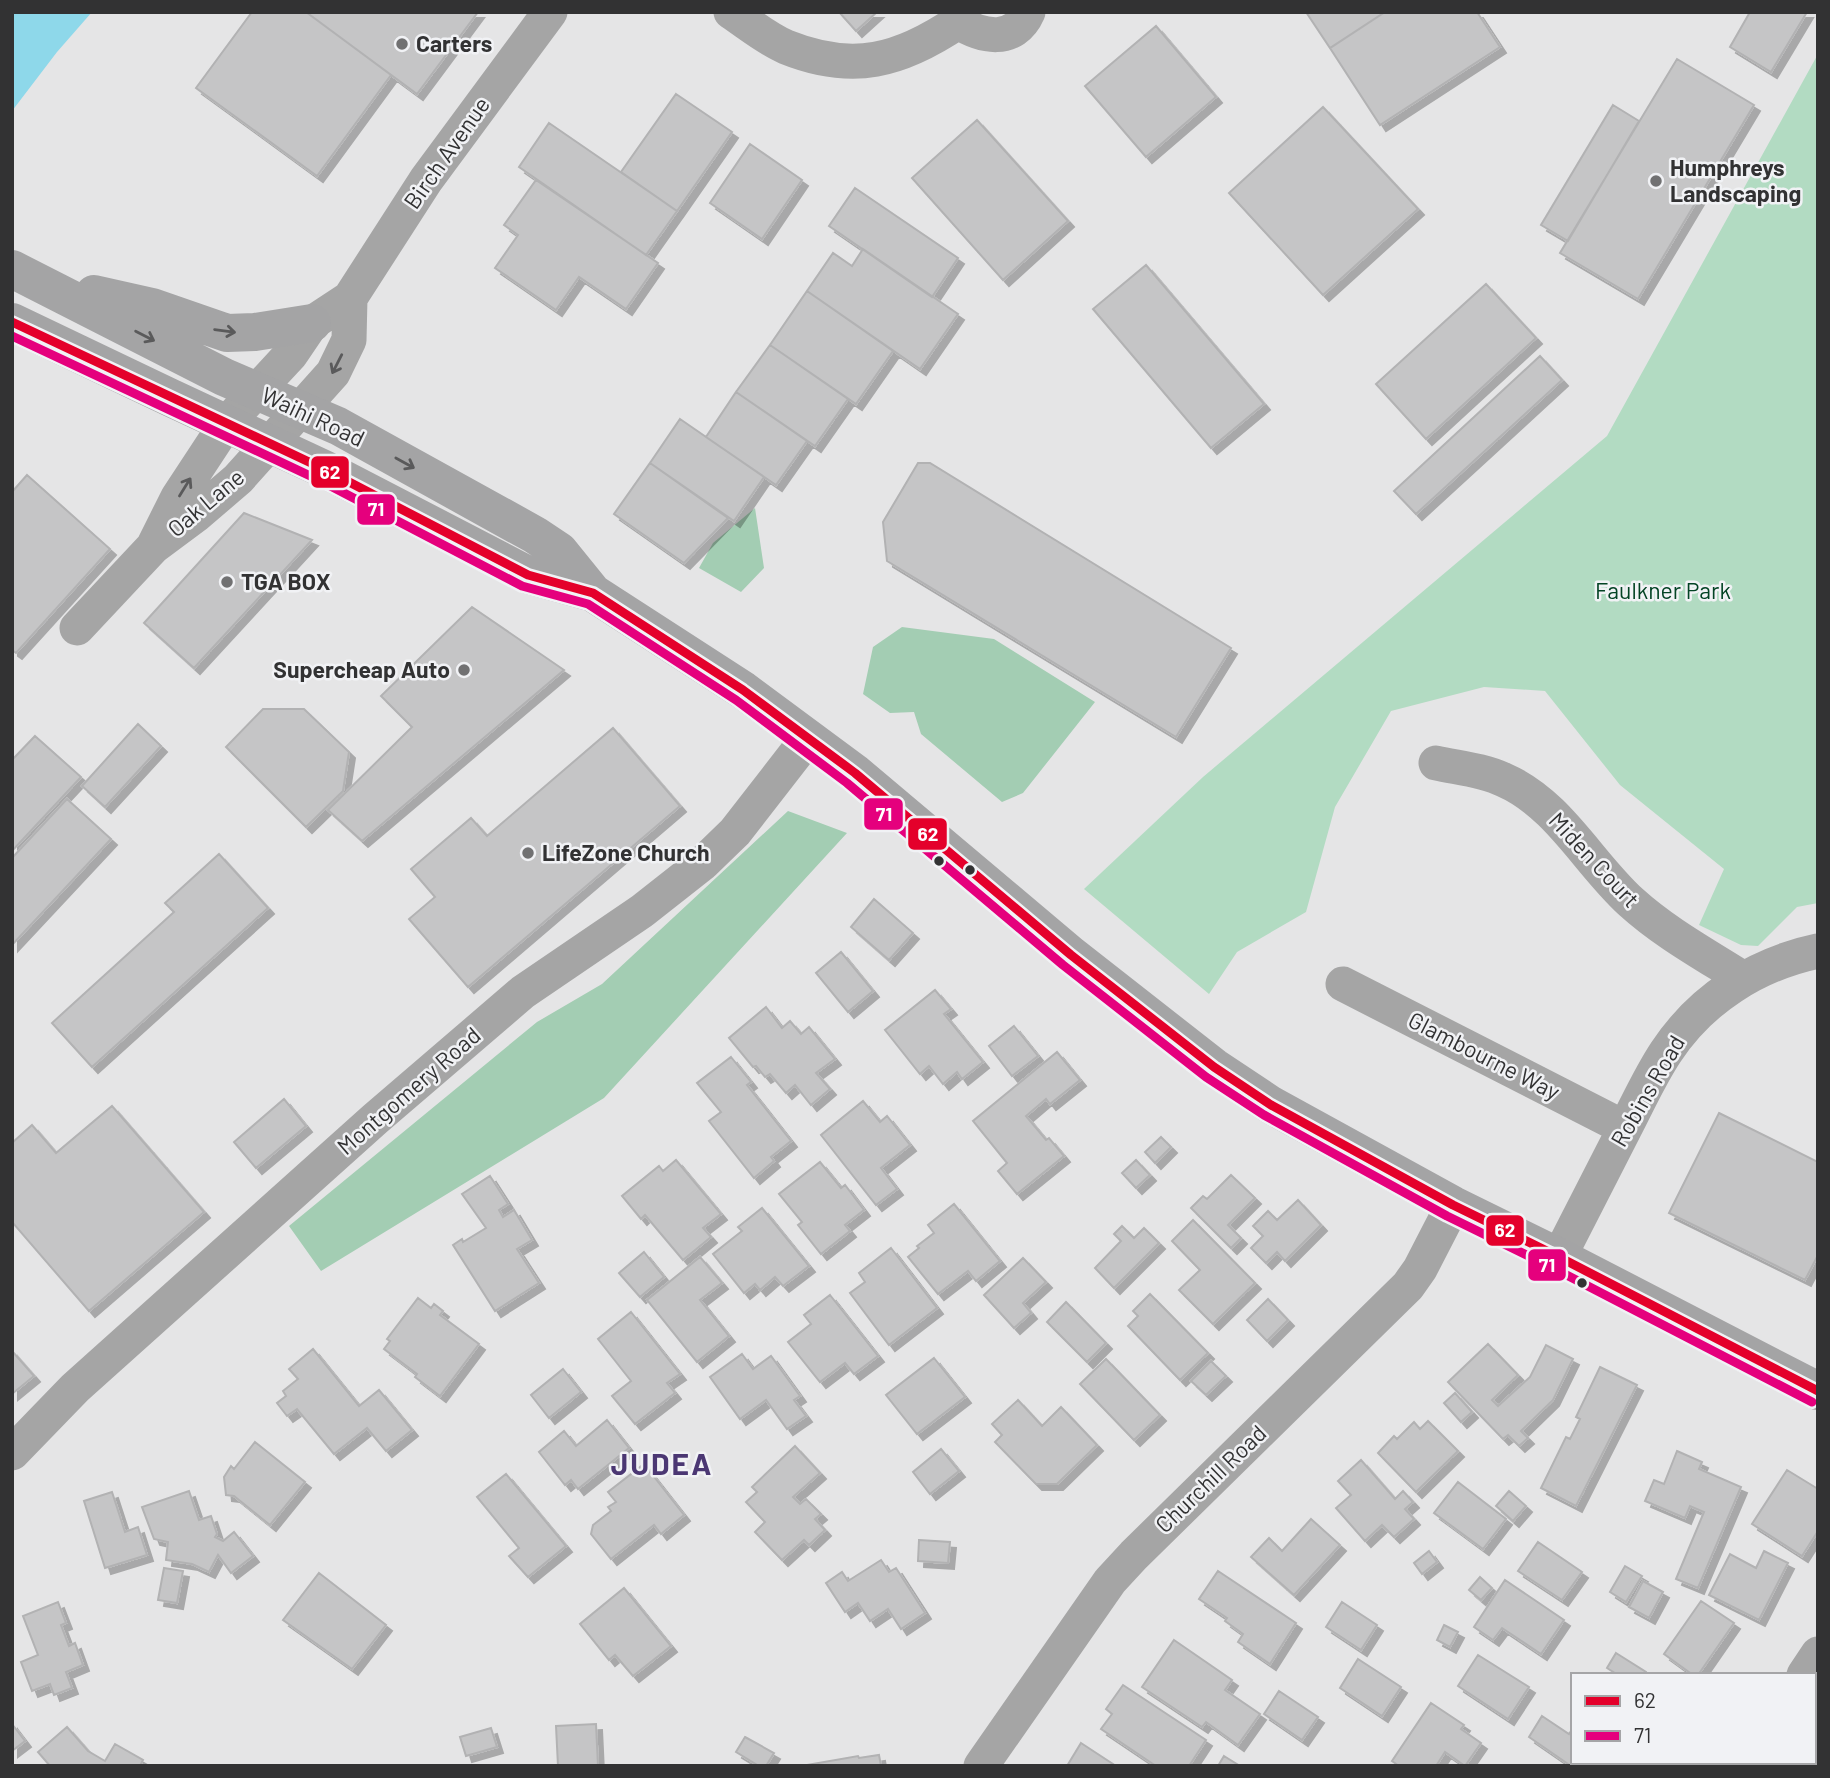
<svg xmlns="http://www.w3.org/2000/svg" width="1830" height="1778" viewBox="0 0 1830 1778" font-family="Barlow,sans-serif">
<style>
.green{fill:#b2dbc2}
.forest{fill:#a3cdb3}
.water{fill:#8ed8ea}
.building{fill:#c5c5c6;stroke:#b2b2b3;stroke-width:2;filter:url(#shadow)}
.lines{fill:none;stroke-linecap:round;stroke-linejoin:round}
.minor{stroke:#a5a5a5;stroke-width:35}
.secondary{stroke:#a4a4a5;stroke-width:38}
.bus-1-casing{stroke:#f1f2f5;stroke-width:14}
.bus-2-casing{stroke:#f1f2f5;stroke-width:14}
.bus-1{stroke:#e4002b;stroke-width:9}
.bus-2{stroke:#e5007d;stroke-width:9}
.oneway{stroke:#5a5a5b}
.poi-dot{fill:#717172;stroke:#f1f2f5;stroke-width:2.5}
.bus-dot{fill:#323233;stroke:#f1f2f5;stroke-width:2.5}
.labels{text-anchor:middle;stroke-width:5;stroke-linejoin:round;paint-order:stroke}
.poi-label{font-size:23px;font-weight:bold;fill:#323233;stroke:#f1f2f5;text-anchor:start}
.street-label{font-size:23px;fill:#323233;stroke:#f1f2f5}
.park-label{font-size:23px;fill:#034324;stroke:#f1f2f5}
.district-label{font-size:30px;font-weight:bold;letter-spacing:2px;fill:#4b3773;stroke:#f1f2f5}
.line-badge{stroke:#f1f2f5;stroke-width:2.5}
.badge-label{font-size:19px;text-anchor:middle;font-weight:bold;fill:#fff}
</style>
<defs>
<filter id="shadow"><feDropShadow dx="6" dy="6" stdDeviation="0" flood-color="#0004"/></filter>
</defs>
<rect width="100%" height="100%" fill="#e5e5e6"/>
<path class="green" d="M1818,54V903L1797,907L1758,946L1741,945L1699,925L1724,869L1620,785L1545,691L1484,687L1391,711L1335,807L1306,912L1237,952L1209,994L1084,889L1203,777L1607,436Z"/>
<path class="forest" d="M755,508L764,568L741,592L699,568L713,543Z
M902,627L994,639L1095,702L1023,793L1002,802L921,734L914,712L890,713L863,694L873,647Z
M788,811L847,833L604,1098L321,1271L289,1226L537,1022L602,984Z"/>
<path class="water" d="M12,12H92L57,52L12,111Z"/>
<path class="building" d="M252,12H306L391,75L317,176L196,88Z
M306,12H478L417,94Z
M839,12H877L856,31Z
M1306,12H1385L1330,48Z
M1385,12H1477L1500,47L1380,125L1330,48Z
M1750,12H1807L1771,72L1730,47Z
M1156,26L1216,97L1146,157L1085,86Z
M1677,59L1754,105L1638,299L1560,253Z
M676,94L732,132L677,211L621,172Z
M1613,105L1639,121L1568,241L1541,225Z
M1323,107L1418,209L1323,295L1229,193Z
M977,120L1068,221L1003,280L912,178Z
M549,123L677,211L646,255L519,167Z
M750,144L802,180L762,239L710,203Z
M536,180L658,263L626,309L579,277L556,310L495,268L518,235L504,225Z
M855,188L958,258L932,297L829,226Z
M863,249L958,314L920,369L807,291L833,253L852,266Z
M1146,265L1264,404L1211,448L1093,309Z
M1486,284L1536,338L1426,439L1376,384Z
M807,291L893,351L856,404L770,345Z
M770,345L848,399L815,446L736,392Z
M1540,356L1562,380L1416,514L1394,491Z
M736,392L807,441L776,485L706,437Z
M680,419L764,477L734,521L650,463Z
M650,463L728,518L684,563L614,514Z
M918,463H930L1231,648L1176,737L887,561L883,522Z
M27,475L110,549L16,653L12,650V492Z
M244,513L312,540L194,668L144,623Z
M472,607L564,670L362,841L328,810L412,727L381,696Z
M263,709H304L349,752L343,791L306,827L226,747Z
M138,724L161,746L105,807L82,786Z
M613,728L680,806L468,987L409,919L435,897L411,869L471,818L487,836Z
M35,736L81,777L12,851V760Z
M67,799L111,839L12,945V858Z
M219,854L268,908L92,1067L52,1023L174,912L165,903Z
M874,899L913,933L889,960L851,927Z
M841,952L873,991L848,1012L816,973Z
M935,990L951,1009L944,1014L983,1062L962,1079L957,1072L943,1084L929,1066L920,1074L885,1030Z
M766,1007L782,1028L790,1021L801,1034L809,1027L835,1059L816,1073L830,1089L811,1105L795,1085L786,1093L770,1074L765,1077L756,1066L753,1067L729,1038Z
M1014,1026L1038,1056L1012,1076L989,1046Z
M1057,1052L1080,1080L1050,1104L1046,1099L1026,1116L1046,1140L1049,1138L1064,1156L1017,1194L998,1171L1007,1163L973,1121Z
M731,1057L751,1082L747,1085L791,1141L771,1157L774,1161L754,1178L709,1121L721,1112L697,1083Z
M284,1099L306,1126L256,1168L234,1142Z
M863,1101L880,1122L887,1116L910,1145L881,1168L897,1189L876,1205L821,1135Z
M112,1106L204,1212L89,1311L12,1222V1143L32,1125L56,1153Z
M1719,1113L1818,1162V1255L1805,1280L1669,1213Z
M1161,1137L1171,1147L1155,1163L1145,1152Z
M676,1160L721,1214L703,1228L711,1237L683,1260L645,1215L641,1219L622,1196L659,1166L663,1171Z
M1136,1160L1150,1175L1136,1188L1122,1173Z
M820,1162L841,1188L845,1185L864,1210L845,1225L850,1231L821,1254L798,1225L802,1222L779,1194Z
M1231,1175L1255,1198L1228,1225L1241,1238L1231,1248L1191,1208L1203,1196L1207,1199Z
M490,1176L508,1204L499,1210L503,1217L514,1210L532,1240L517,1249L539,1283L495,1311L453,1245L462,1239L463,1242L486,1228L462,1194Z
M1298,1200L1321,1225L1285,1261L1277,1252L1266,1263L1251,1248L1263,1236L1253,1226L1268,1211L1277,1220Z
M954,1204L1000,1261L976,1281L968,1271L938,1294L908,1257L919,1248L917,1246L934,1233L928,1225Z
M762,1208L809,1266L783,1286L775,1277L760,1290L755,1284L744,1293L713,1254L742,1231L738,1227Z
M1193,1220L1255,1283L1213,1324L1179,1290L1200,1270L1172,1241Z
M1122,1226L1134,1238L1144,1228L1159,1243L1114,1288L1095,1268L1121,1241L1114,1234Z
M891,1248L937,1308L889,1345L850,1293L865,1282L859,1273Z
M644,1252L664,1277L640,1297L619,1273Z
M700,1257L722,1283L700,1300L729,1336L697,1362L647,1300Z
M1023,1258L1046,1282L1023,1303L1031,1313L1014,1328L984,1295Z
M1150,1294L1208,1353L1180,1380L1128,1326L1138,1316L1133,1311Z
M830,1295L878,1356L854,1374L845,1363L820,1382L788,1342L811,1324L804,1315Z
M418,1298L431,1308L434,1304L443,1311L440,1315L479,1344L440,1396L415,1377L417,1374L384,1349L390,1341L387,1339Z
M1268,1299L1288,1320L1267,1341L1247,1320Z
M1066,1302L1106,1343L1087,1362L1047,1322Z
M631,1312L680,1374L667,1383L675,1393L635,1424L612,1396L631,1381L598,1339Z
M1488,1344L1518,1375L1492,1400L1498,1406L1530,1377L1546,1345L1573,1359L1553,1400L1521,1431L1528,1438L1519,1446L1508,1435L1503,1439L1448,1382Z
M313,1349L359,1406L379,1390L412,1430L386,1451L367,1428L334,1454L297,1409L287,1416L277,1403L286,1396L283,1391L298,1379L289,1369Z
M12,1351L34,1376L12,1394Z
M742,1354L753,1369L771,1356L800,1396L794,1400L806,1416L787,1429L766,1400L740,1419L710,1377Z
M934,1358L965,1397L917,1434L886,1395Z
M1106,1359L1160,1415L1134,1440L1080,1384Z
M1211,1361L1226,1376L1206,1395L1191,1381Z
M1600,1367L1637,1385L1576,1506L1541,1488L1566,1437L1570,1439L1580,1419L1576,1417Z
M563,1369L581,1392L549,1418L531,1395Z
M1455,1393L1472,1412L1461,1422L1444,1403Z
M1018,1400L1042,1426L1061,1407L1097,1445L1057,1484H1036L995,1442L1002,1435L992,1424Z
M607,1420L629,1448L578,1489L571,1480L565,1485L539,1452L564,1431L576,1446Z
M1428,1421L1458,1451L1416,1492L1378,1453L1394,1436L1397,1439L1414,1422L1420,1429Z
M255,1442L305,1482L270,1525L234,1496L226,1495L224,1477L231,1466L234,1469Z
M795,1446L820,1473L793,1497L800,1504L806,1499L821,1514L815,1519L825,1530L809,1545L804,1540L782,1560L755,1532L765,1522L746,1502L757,1492L752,1487Z
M941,1449L959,1471L930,1494L913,1472Z
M1677,1451L1702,1462L1699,1469L1741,1487L1698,1588L1676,1579L1704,1512L1690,1506L1685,1518L1645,1501L1654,1480L1664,1484Z
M1361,1460L1395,1499L1403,1491L1413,1502L1405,1509L1414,1519L1394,1537L1382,1525L1365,1541L1336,1508L1351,1495L1338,1481Z
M644,1464L684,1515L661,1534L654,1525L611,1559L591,1534L593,1525L611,1511L608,1507L616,1502L608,1492Z
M1787,1470L1818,1489V1531L1802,1556L1752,1524Z
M506,1474L566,1546L528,1577L509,1556L519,1548L477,1497Z
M1458,1482L1506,1519L1483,1549L1434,1513Z
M189,1491L199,1520L211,1516L217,1534L215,1537L223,1541L234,1532L253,1556L231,1573L218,1555L209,1572L192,1564L166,1560L168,1542L154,1539L142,1507Z
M1509,1491L1526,1506L1513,1521L1496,1506Z
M112,1492L125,1532L138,1527L147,1555L105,1568L84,1501Z
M1311,1519L1340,1545L1294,1595L1251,1557L1269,1538L1282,1551Z
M919,1540L950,1542L948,1563L918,1561Z
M1538,1542L1582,1572L1562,1600L1518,1571Z
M1429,1551L1437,1562L1422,1574L1414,1563Z
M1764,1551L1788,1563L1759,1620L1709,1595L1730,1554L1756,1568Z
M881,1560L889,1572L896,1568L925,1613L901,1629L888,1609L870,1621L858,1603L845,1612L826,1583L842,1572L848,1581Z
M1625,1566L1642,1576L1626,1602L1610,1592Z
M164,1568L183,1571L177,1603L158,1600Z
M1218,1571L1296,1623L1270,1664L1238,1642L1243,1634L1225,1621L1227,1618L1199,1599Z
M319,1573L386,1625L352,1669L283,1620Z
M1480,1577L1492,1588L1481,1600L1469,1590Z
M1505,1580L1564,1620L1541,1654L1502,1628L1493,1640L1474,1627Z
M1643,1581L1663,1592L1649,1618L1629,1607Z
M624,1588L671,1646L633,1676L615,1655L609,1660L580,1624Z
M1701,1601L1734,1623L1698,1675H1693L1664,1654Z
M58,1602L66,1623L61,1625L69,1646L75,1643L83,1665L66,1672L72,1688L54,1695L50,1684L32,1691L21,1662L38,1655L23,1616Z
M1342,1602L1377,1625L1361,1650L1326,1627Z
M1444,1625L1458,1632L1450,1647L1437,1640Z
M1174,1640L1232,1680L1225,1690L1260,1714L1238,1745L1206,1722L1202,1727L1142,1687Z
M1616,1653L1646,1672L1645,1675H1618L1607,1668Z
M1478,1655L1529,1687L1508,1719L1458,1686Z
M1358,1659L1401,1687L1382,1716L1340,1688Z
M1123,1685L1206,1740L1189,1766H1156L1101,1729L1112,1714L1106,1709Z
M1279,1691L1318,1717L1302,1740L1264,1714Z
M1431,1703L1464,1725L1461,1729L1481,1743L1465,1766L1445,1752L1436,1766H1399L1392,1761Z
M1542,1716L1569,1734L1573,1728V1762H1645L1643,1766H1571L1529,1737Z
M12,1724L25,1741L12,1751Z
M596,1724L598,1766H558L556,1726Z
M67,1727L88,1751L105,1761L115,1744L143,1760L140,1766H50L38,1752Z
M491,1728L497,1747L466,1756L460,1737Z
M745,1737L774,1753L766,1766H759L736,1752Z
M1081,1743L1116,1766H1067Z
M879,1755L881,1766L807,1765L858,1756L859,1758Z
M1224,1756L1240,1766H1218Z"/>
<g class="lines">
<path class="minor" d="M731,12C749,24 767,39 786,47C853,74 900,61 958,22
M955,12L958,22C982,37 1014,44 1028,12
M153,547L178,497L226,424L291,354L312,323L350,298L426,180L550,12
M77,628L153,547L196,515L238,479L333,373L349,340L350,298
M1436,763C1459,768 1483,770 1504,780C1559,804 1588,863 1631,902C1664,932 1704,954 1742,978
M1343,984L1625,1128
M1559,1257C1581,1214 1603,1171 1625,1128C1638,1103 1650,1076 1666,1052C1701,999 1756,964 1818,951
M12,1453L75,1388L375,1119L523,992L642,911L703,863L735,832L808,738
M1804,1675L1818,1654
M981,1766L1110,1581L1134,1555L1408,1286L1420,1269L1453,1205
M1744,1766L1747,1762"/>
<path class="secondary" d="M12,269L224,377L338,426L535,535L559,551L593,593
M94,294L152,307L227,333L255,332L312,323
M12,322L169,397L326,470L528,575L593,593L743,690L855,773L1071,955L1214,1067L1271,1105L1453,1205L1559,1257L1818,1391"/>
<defs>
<path id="bus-1" d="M12,322L326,470L528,575L593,593L743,690L855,773L1071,955L1214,1067L1271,1105L1453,1205L1559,1257L1818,1391"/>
<path id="bus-2" d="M12,336L321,481L522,586L588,604L736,700L847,783L1063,965L1206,1077L1264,1115L1447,1216L1553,1268L1812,1402"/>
</defs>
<use href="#bus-1" class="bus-1-casing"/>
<use href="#bus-2" class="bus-2-casing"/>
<use href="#bus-1" class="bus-1"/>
<use href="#bus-2" class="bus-2"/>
</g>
<defs><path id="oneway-shaft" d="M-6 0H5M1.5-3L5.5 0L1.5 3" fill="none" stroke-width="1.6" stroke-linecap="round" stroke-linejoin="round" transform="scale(1.75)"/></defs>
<g class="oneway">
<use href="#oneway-shaft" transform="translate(225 331) rotate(8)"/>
<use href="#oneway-shaft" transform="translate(145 336) rotate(27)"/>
<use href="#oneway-shaft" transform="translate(337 364) rotate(117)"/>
<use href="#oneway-shaft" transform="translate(405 463) rotate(29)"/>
<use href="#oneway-shaft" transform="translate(185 487) rotate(-58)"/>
</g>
<g class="poi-dot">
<circle cx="402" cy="44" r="7"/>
<circle cx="1656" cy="181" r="7"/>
<circle cx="227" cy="582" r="7"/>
<circle cx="464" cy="670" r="7"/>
<circle cx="528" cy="853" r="7"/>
</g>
<g class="bus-dot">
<circle cx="939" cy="861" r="6"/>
<circle cx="970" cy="870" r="6"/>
<circle cx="1582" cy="1283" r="6"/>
</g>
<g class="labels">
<g class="poi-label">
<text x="416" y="52">Carters</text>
<text x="1670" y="176">Humphreys<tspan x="1670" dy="26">Landscaping</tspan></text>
<text x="241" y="590">TGA BOX</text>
<text x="450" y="678" text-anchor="end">Supercheap Auto</text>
<text x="542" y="861">LifeZone Church</text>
</g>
<g class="street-label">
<text transform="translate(447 153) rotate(-55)" y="8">Birch Avenue</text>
<text transform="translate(313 417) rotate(25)" y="8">Waihi Road</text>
<text transform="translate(206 503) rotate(-40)" y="8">Oak Lane</text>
<text transform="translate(1594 860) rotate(47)" y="8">Miden Court</text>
<text transform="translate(1484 1056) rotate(27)" y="8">Glambourne Way</text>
<text transform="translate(409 1091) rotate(-41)" y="8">Montgomery Road</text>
<text transform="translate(1648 1091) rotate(-60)" y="8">Robins Road</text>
<text transform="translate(1211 1479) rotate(-44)" y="8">Churchill Road</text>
</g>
<g class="park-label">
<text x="1663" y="599">Faulkner Park</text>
</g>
<g class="district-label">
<text x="662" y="1475">JUDEA</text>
</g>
</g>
<g class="line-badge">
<rect x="310" y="455" width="40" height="34" rx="7" fill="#e4002b"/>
<rect x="356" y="493" width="40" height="33" rx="7" fill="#e5007d"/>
<rect x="863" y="797" width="41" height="34" rx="7" fill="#e5007d"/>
<rect x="907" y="817" width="41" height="34" rx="7" fill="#e4002b"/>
<rect x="1485" y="1214" width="40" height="33" rx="7" fill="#e4002b"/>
<rect x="1527" y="1248" width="40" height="34" rx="7" fill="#e5007d"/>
</g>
<g class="badge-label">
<text x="330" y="479">62</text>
<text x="376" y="516">71</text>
<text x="884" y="821">71</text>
<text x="928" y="841">62</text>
<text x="1505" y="1237">62</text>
<text x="1547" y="1272">71</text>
</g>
<rect width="1830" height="1778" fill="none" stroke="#323233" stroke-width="28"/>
<rect x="1571" y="1673" width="245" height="91" fill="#f1f2f5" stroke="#a5a5a7" stroke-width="2"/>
<rect x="1585" y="1696" width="35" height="10" fill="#e4002b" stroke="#a5a5a7" stroke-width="2"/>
<text x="1634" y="1708" font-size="21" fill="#323233">62</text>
<rect x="1585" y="1731" width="35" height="10" fill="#e5007d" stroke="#a5a5a7" stroke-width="2"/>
<text x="1634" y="1743" font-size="21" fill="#323233">71</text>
</svg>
